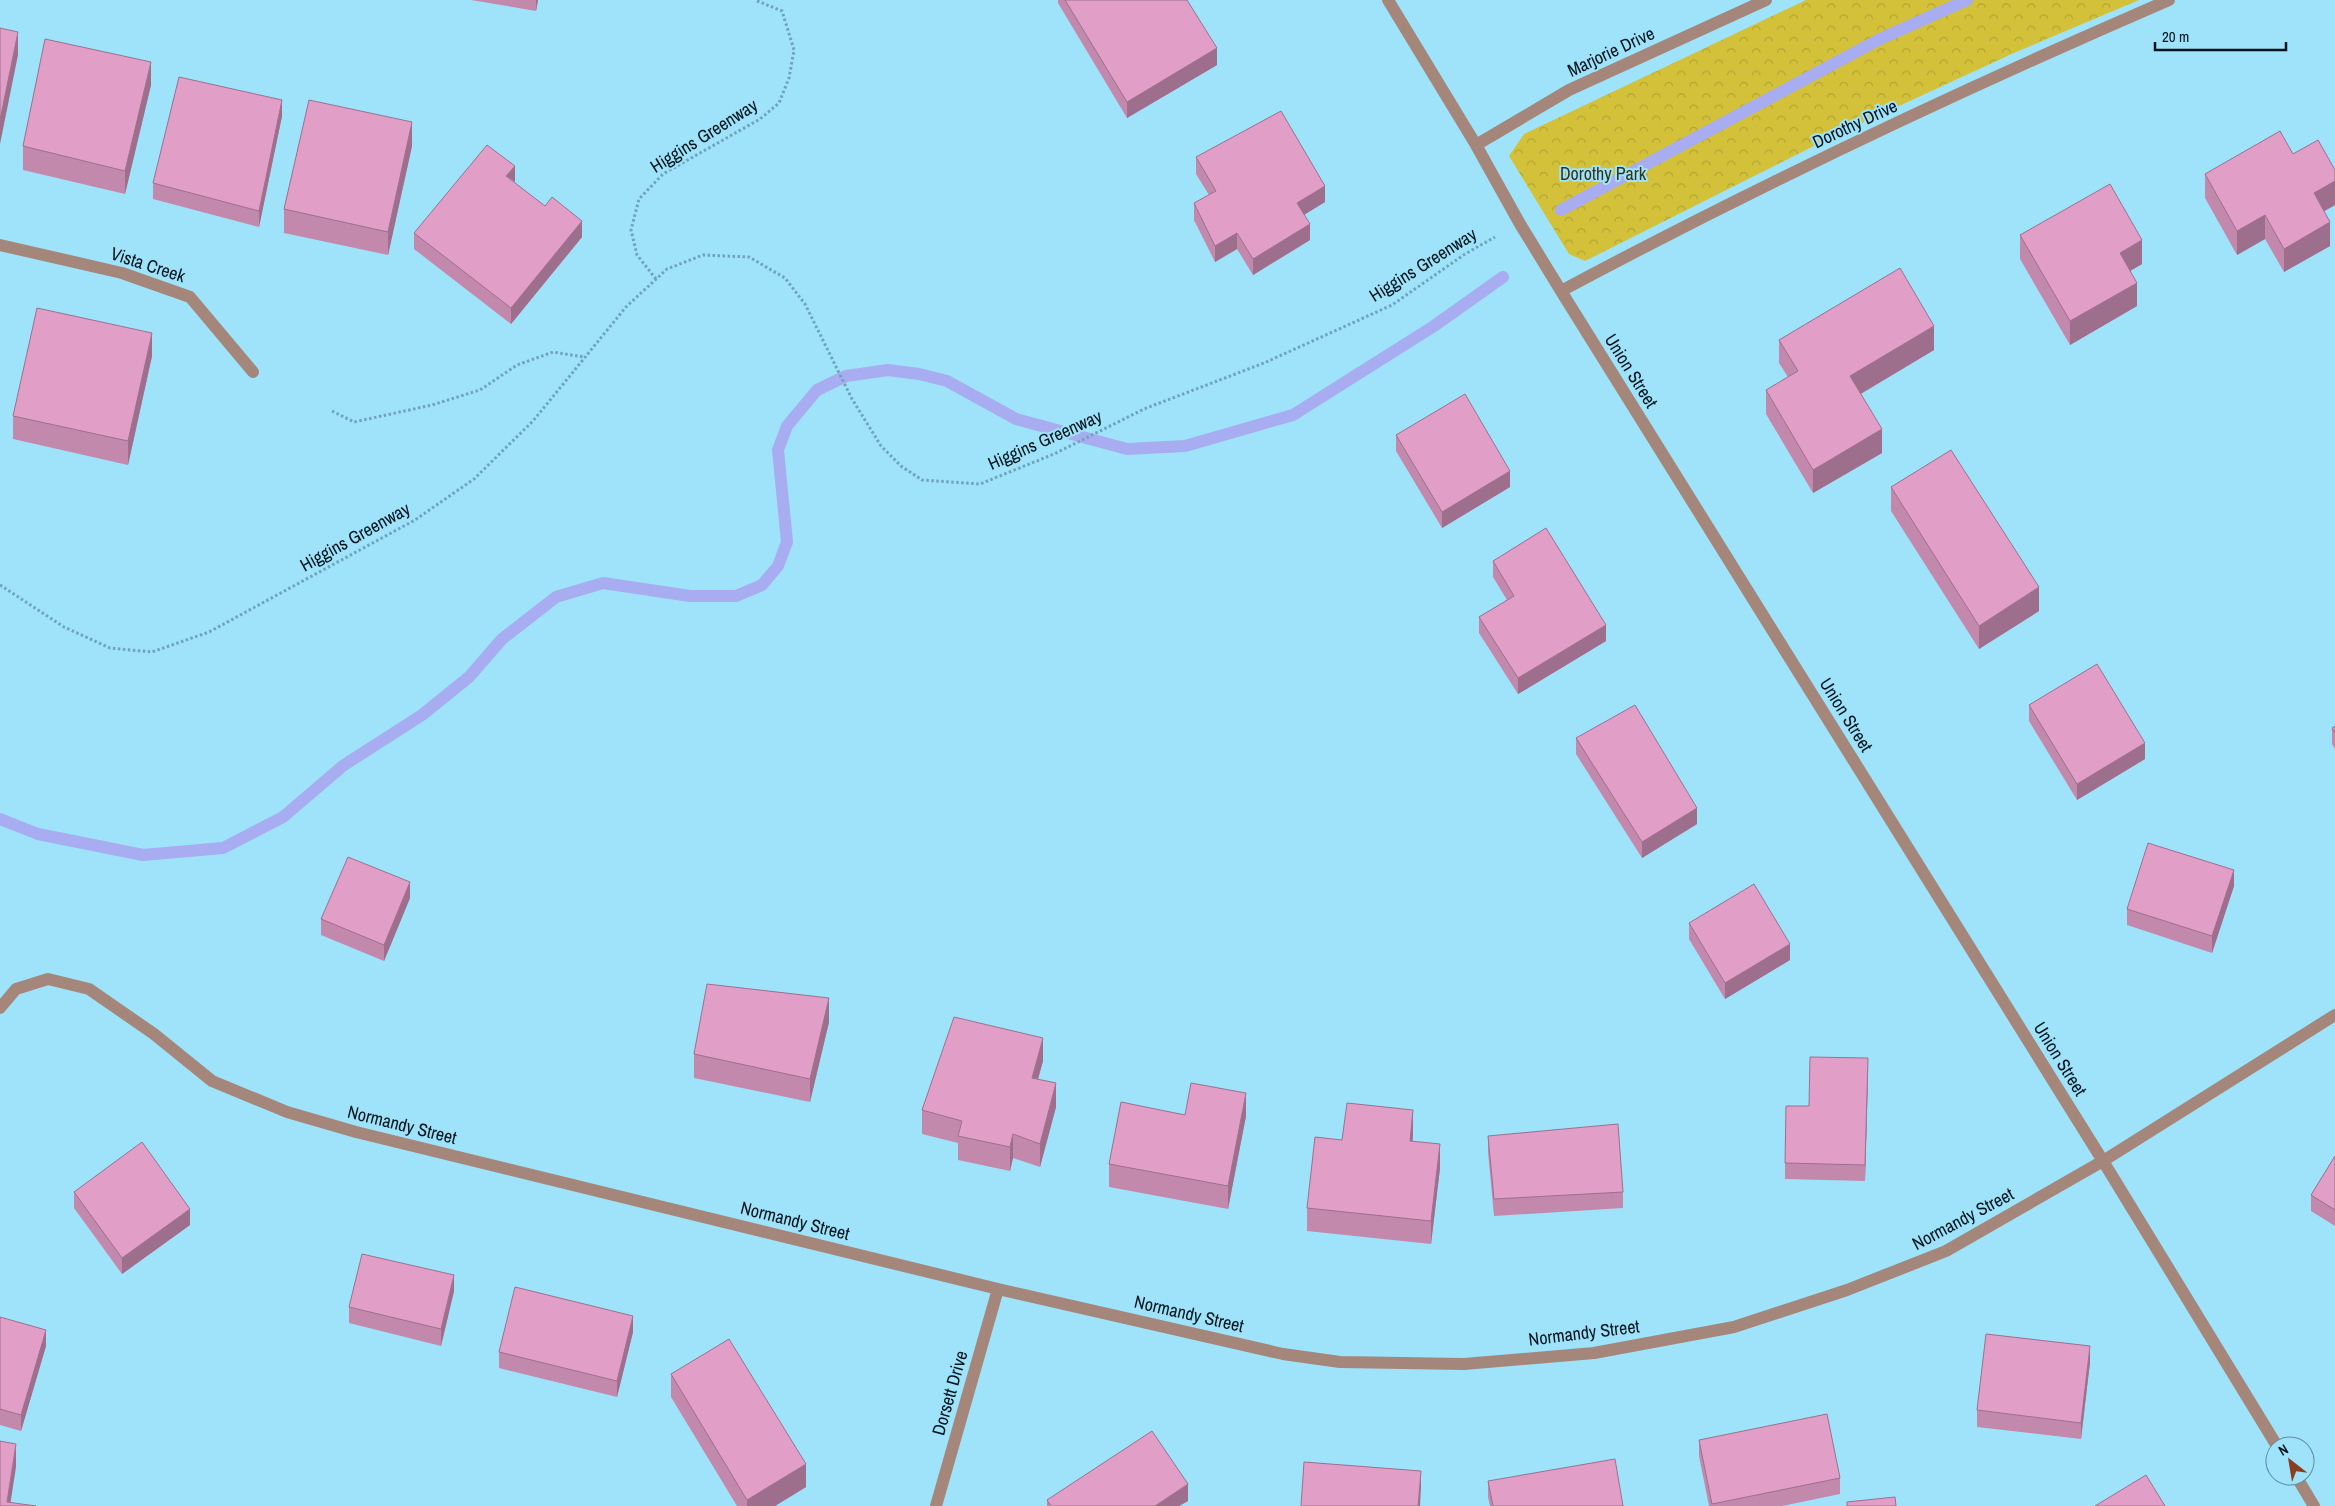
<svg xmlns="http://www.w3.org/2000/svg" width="2335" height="1506" viewBox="0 0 2335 1506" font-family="'Archivo Narrow',sans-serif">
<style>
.park{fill:url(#park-crowns)}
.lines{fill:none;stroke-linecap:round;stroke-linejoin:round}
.stream{stroke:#a8acf0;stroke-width:12}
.path{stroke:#6fa4b8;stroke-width:3;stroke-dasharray:2.5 2.5;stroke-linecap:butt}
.street{stroke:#a5867a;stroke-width:12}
.wall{fill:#c289ac}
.shaded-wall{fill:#9e6f8c}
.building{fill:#e19fc8;stroke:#9e6f8c}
.labels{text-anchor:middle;stroke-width:4;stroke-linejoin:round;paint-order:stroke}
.street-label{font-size:18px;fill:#00131b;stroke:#9fe3fb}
.park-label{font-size:18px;fill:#35311a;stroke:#9fe3fb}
</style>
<defs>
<pattern id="park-crowns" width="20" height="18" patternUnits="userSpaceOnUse" patternTransform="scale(1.25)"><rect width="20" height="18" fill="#d3c13a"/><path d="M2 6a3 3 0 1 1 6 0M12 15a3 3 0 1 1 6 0" fill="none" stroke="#b3a532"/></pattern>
</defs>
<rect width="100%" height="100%" fill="#9fe3fb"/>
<path class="park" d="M1806,0H2139L2016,52L1834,136L1585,261L1569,254L1509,156L1524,134Z"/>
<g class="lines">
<path class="stream" d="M1561,210L1880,39L1967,0
M0,819L38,834L143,855L223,848L283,817L344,765L422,715L469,677L502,639L556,597L603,583L690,596H736L762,585L778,566L787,542L778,450L787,426L817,390L846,376L888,370L919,374L947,381L1016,419L1127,449L1185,446L1293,415L1434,326L1503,277"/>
<path class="path" d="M656,279L637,255L631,230L639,199L663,174L760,119L779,103L789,78L794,50L782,11L755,0
M332,411L354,422L432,405L480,390L517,365L553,352L584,357
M0,585L64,627L110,648L152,652L209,632L415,520L474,479L533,421L626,307L667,269L703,255L749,257L785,278L805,304L852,399L881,446L901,466L922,480L980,484L1054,454L1144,409L1264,363L1392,305L1465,254L1495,237"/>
<path class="street" d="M1388,0L1476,145L1520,224L1561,291L2103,1161L2277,1446
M1476,145L1569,90L1766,0
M0,245L122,273L190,297L253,372
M1561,291C1759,185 1963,89 2169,0
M0,1008L16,989L48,979L89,989L154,1034L212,1081L287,1112L356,1132L998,1289L1283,1354L1340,1362L1464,1364L1594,1353L1734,1327L1847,1290L1946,1251L2103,1161L2335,1015
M2296,1476L2314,1506
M936,1506L998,1289"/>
</g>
<path class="wall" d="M471,0H538L536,11Z
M1058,0H1187L1217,65L1127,118L1058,3Z
M151,85L125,194L23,170V146Z
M282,116L259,227L153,199V183Z
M412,146L388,255L284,233V209Z
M2293,154L2335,170V205L2324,211L2330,246L2284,272L2265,239L2237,255L2205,198V174Z
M1196,157L1325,202L1304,215L1310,240L1253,275L1237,249L1215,262L1194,220V203L1209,195L1196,174Z
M515,183L582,237L511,324L414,249V233Z
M2020,235L2142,264L2130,271L2137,306L2070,345L2020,259Z
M1779,340L1934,350L1861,394L1882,453L1813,493L1766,414V390L1788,377L1779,363Z
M152,356L128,465L13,439V416Z
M1396,435L1510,487L1442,528L1396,451Z
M1891,487L2039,611L1979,649L1891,511Z
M1493,561L1606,641L1518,694L1479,633V617L1507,600L1493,577Z
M2029,705L2145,759L2077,800L2029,721Z
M2335,726V749L2332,744V728Z
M1576,738L1697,824L1642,858L1576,754Z
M2234,886L2212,953L2127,925V909Z
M410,898L384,961L321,935V919Z
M1689,923L1790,960L1725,999L1689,939Z
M829,1022L810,1102L694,1078V1054Z
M1043,1061L1038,1079L1056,1107L1040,1167L1013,1158L1010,1171L958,1160V1143L922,1134V1110Z
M1868,1074L1865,1181L1785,1179V1163L1809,1106Z
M1246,1116L1228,1209L1109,1187V1164Z
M1413,1134V1142L1440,1168L1431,1244L1307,1231V1208L1342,1140Z
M1488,1136L1623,1192V1208L1494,1216L1488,1152Z
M2335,1156V1226L2311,1211V1195Z
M74,1192L190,1225L122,1274L74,1208Z
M454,1291L441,1346L349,1323V1307Z
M0,1317L46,1346L21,1431L0,1425Z
M633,1332L617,1397L499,1368V1352Z
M2090,1362L2081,1439L1977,1427V1410Z
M671,1374L806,1487L775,1506H737L671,1397Z
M1699,1440L1840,1478V1494L1782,1506H1709L1699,1456Z
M1488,1481L1623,1506H1490L1488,1497Z
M1047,1500L1188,1501L1179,1506H1047Z"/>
<path class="shaded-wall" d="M536,0H538L536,11Z
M18,32V55L0,144V120Z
M1217,48V65L1127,118V102Z
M151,62V85L125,194V171Z
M282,100V116L259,227V211Z
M412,122V146L388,255V232Z
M515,166V182L506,176Z
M2335,181V205L2314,217V193Z
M1325,186V202L1297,219V203Z
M2265,215V239L2237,255V231Z
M582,221V237L511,324V308Z
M2330,222V246L2284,272V249Z
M1310,224V240L1253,275V259Z
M1237,233V249L1215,262V246Z
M2142,240V264L2120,277V253Z
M2137,283V306L2070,345V321Z
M1934,326V350L1850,400V376Z
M152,333V356L128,465V441Z
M1882,429V453L1813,493V470Z
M1510,471V487L1442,528V512Z
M2039,587V611L1979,649V626Z
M1606,625V641L1518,694V678Z
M2145,743V759L2077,800V784Z
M1697,808V824L1642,858V842Z
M2234,870V886L2212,953V936Z
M410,882V898L384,961V945Z
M1790,944V960L1725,999V983Z
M829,998V1022L810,1102V1079Z
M1043,1038V1061L1032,1101V1078Z
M1868,1058V1074L1865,1181V1165Z
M1056,1083V1107L1040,1167V1144Z
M1246,1093V1116L1228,1209V1186Z
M1413,1110V1134L1410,1165V1141Z
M1013,1134V1158L1010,1171V1147Z
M1440,1144V1168L1431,1244V1221Z
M190,1209V1225L122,1274V1258Z
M454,1275V1291L441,1346V1329Z
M633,1316V1332L617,1397V1381Z
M46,1330V1346L21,1431V1415Z
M2090,1346V1362L2081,1439V1423Z
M16,1444V1467L10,1506L7,1502Z
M806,1464V1487L775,1506H747V1500Z
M1421,1471V1487L1420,1506H1418Z
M1188,1484V1501L1179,1506H1155Z"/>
<path class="building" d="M1065,0H1187L1217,48L1127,102Z
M0,28L18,32L0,120Z
M45,39L151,62L125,171L23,146Z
M179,77L282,100L259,211L153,183Z
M309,100L412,122L388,232L284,209Z
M1281,111L1325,186L1297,203L1310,224L1253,259L1237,233L1215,246L1194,203L1216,191L1196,157Z
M2280,131L2293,154L2318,140L2335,170V181L2314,193L2330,222L2284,249L2265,215L2237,231L2205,174Z
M487,145L515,166L506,176L545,206L552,197L582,221L511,308L414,233Z
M2110,184L2142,240L2120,253L2137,283L2070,321L2020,235Z
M1900,268L1934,326L1850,376L1882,429L1813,470L1766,390L1798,371L1779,340Z
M37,308L152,333L128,441L13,416Z
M1465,394L1510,471L1442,512L1396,435Z
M1951,450L2039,587L1979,626L1891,487Z
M1546,528L1606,625L1518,678L1479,617L1514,596L1493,561Z
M2097,664L2145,743L2077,784L2029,705Z
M1635,705L1697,808L1642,842L1576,738Z
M2335,726V733L2332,728Z
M2148,843L2234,870L2212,936L2127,909Z
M348,857L410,882L384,945L321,919Z
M1754,884L1790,944L1725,983L1689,923Z
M707,984L829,998L810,1079L694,1054Z
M954,1017L1043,1038L1032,1078L1056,1083L1040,1144L1013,1134L1010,1147L958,1136L962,1121L922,1110Z
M1810,1057L1868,1058L1865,1165L1785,1163L1786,1106H1809Z
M1191,1083L1246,1093L1228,1186L1109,1164L1121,1102L1185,1115Z
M1347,1103L1413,1110L1410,1141L1440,1144L1431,1221L1307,1208L1315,1137L1342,1140Z
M1618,1124L1623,1192L1494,1199L1488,1136Z
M142,1142L190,1209L122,1258L74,1192Z
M2335,1156V1210L2311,1195Z
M362,1254L454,1275L441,1329L349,1307Z
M515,1287L633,1316L617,1381L499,1352Z
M0,1317L46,1330L21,1415L0,1409Z
M1986,1334L2090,1346L2081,1423L1977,1410Z
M729,1339L806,1464L747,1500L671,1374Z
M1827,1414L1840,1478L1712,1504L1699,1440Z
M1152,1431L1188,1484L1155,1506H1051L1047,1500Z
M0,1441L16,1444L7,1502L36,1506H0Z
M1615,1459L1623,1506H1493L1488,1481Z
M1304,1462L1421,1471L1418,1506H1301Z
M2146,1475L2165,1506H2095Z
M1895,1497L1896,1506H1847V1502Z"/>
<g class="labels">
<g class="street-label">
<text transform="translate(1611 52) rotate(-25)" y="6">Marjorie Drive</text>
<text transform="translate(1855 124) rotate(-25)" y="6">Dorothy Drive</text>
<text transform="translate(704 136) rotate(-32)" y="6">Higgins Greenway</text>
<text transform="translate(148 265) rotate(18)" y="6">Vista Creek</text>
<text transform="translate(1423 265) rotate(-32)" y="6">Higgins Greenway</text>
<text transform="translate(1631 371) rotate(58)" y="6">Union Street</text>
<text transform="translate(1045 440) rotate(-24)" y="6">Higgins Greenway</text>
<text transform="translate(355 537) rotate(-29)" y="6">Higgins Greenway</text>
<text transform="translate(1846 715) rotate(58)" y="6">Union Street</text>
<text transform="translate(2060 1059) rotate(58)" y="6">Union Street</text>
<text transform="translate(402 1125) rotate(14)" y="6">Normandy Street</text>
<text transform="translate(1963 1219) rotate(-28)" y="6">Normandy Street</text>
<text transform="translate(795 1221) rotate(14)" y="6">Normandy Street</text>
<text transform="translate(1189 1314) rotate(13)" y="6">Normandy Street</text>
<text transform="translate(1584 1333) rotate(-7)" y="6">Normandy Street</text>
<text transform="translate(950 1393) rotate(-74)" y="6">Dorsett Drive</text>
</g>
<g class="park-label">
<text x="1603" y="180">Dorothy Park</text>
</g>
</g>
<g transform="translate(2290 1461) rotate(329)"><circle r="24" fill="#9fe3fb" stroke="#5f90a1"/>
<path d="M0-4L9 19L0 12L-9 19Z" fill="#883f22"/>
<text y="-8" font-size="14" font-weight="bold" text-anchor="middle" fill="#00131b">N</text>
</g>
<path d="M2155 42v8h131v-8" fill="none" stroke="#00131b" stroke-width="2.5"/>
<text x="2162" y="42" font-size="15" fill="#00131b" stroke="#9fe3fb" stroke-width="4" paint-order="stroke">20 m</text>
</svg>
